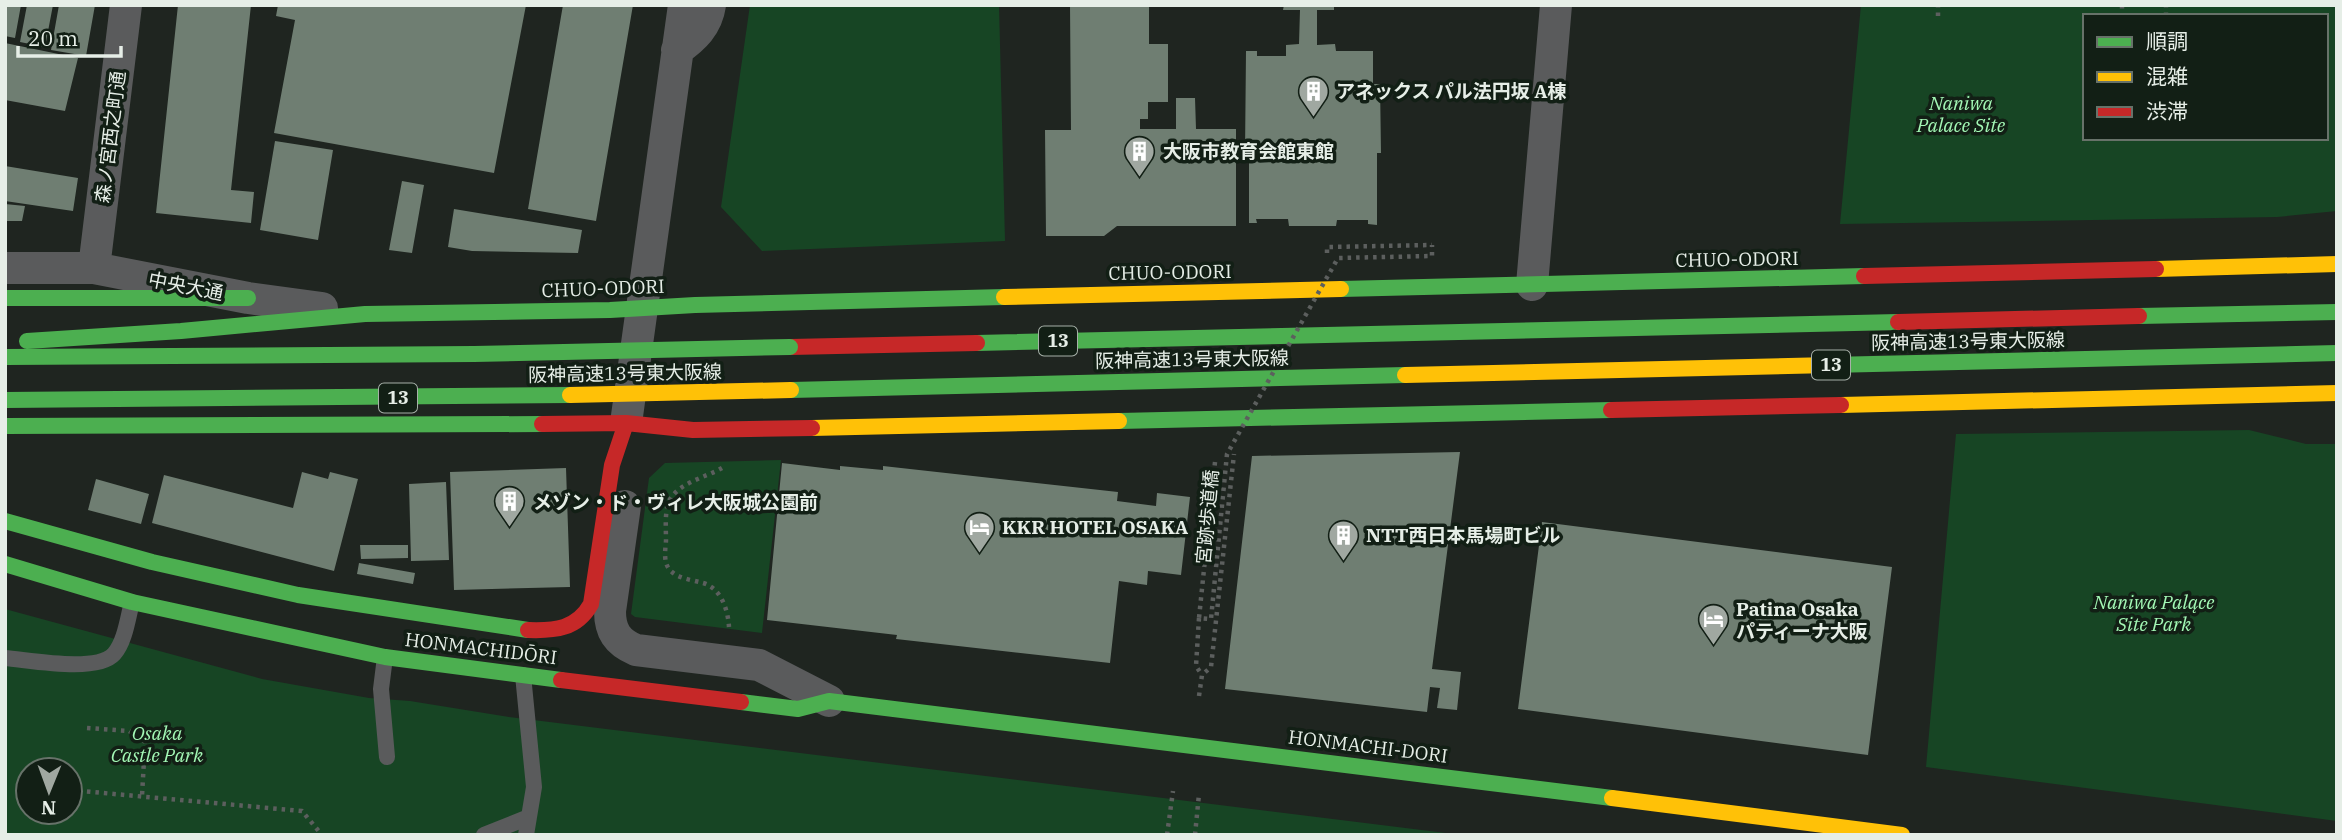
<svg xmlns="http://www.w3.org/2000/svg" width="2342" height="840" viewBox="0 0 2342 840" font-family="'IBM Plex Serif','Noto Sans JP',serif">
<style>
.green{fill:#174524;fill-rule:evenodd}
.building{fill:#6f7e72}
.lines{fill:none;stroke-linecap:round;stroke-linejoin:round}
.path{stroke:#5c5f5e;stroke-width:4.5;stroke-dasharray:3.5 5;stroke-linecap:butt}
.lane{stroke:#5a5b5c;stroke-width:16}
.street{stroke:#5a5b5c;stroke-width:32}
.fast{stroke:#4caf50;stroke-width:16}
.slow{stroke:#ffc107;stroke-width:16}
.jam{stroke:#c62828;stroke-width:16}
.path-bridge{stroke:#5c5f5e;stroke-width:4.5;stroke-dasharray:3.5 5;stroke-linecap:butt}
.fast-bridge{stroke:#4caf50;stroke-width:16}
.slow-bridge{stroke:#ffc107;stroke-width:16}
.labels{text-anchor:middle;stroke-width:7;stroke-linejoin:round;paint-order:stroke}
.shield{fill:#121f15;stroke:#a6b0a8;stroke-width:2}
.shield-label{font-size:18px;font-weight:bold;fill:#e6eee7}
.poi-label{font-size:19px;font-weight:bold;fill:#e6eee7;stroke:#121f15;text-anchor:start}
.park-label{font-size:19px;font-style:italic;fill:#a3f8b5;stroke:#121f15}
.street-label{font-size:19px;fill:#e6eee7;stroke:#121f15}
</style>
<rect width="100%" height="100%" fill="#1f2520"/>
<path class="green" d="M750,5H999L1005,241L762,251L721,207Z
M1861,5H2337V211L2277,217L1840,224ZM2085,16H2326V138H2085Z
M2249,430L2306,444H2337V821L1926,767L1956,434Z
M781,460L762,633L635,617L631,614L649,478L665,463Z
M5,609L262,679L369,698L410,701L509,717L1462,835H5ZM28,770H70V812H28Z"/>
<path class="building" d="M5,5H21L15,38L5,36Z
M27,5H53L45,47L20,42Z
M59,5H95L86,56L51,50Z
M178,5H251L231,190L254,192L251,223L156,213Z
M278,5H526L494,173L274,133L295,20L276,16Z
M563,5H633L596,221L528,209Z
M1070,5H1149V44H1168V102H1148V119H1140V129H1176V98H1195L1196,129H1236V226H1117L1104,236H1046L1045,130H1071Z
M1284,5H1334V10H1317V45L1335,44L1336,51H1373V84H1380L1381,153H1377V225L1368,224V220H1337L1336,226H1289L1288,219H1256L1257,223H1249V153H1245L1246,51H1257V56H1286V45L1299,44L1300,10H1283Z
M5,43L78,58L65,111L5,100Z
M275,141L333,150L318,240L260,230Z
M5,166L78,178L73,211L5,201Z
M402,181L424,185L412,253L389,250Z
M5,204L25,206L22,221H5Z
M454,209L582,230L578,253L472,251L448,247Z
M1460,452L1432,669L1461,672L1457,710L1437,708L1440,688L1430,687L1427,712L1225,689L1252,456Z
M782,463L840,470V466L883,470V466L1118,492L1117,501L1156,506L1157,493L1190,497L1181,575L1148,571L1147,585L1119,581L1110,663L896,639L897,635L767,620Z
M566,468L570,587L454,590L450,472Z
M302,472L328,479L330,472L358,479L334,571L152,523L164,475L293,508Z
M96,479L149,494L141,524L88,510Z
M446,482L449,560L411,561L409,484Z
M1542,522L1892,567L1868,755L1518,709Z
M360,545H408V558L361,559Z
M359,563L415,573L413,584L357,574Z"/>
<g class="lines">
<path class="path" d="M2122,5V16
M1938,16V5
M2166,16V5
M1327,253V247L1432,245
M722,468C705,478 671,484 667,508C665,519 666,530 666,541C665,552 663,565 672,572C680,579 693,580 703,583C721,588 728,610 729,627
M1199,618L1196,666L1202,675
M1199,696L1202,675L1211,667L1234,454
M87,728L129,731L145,742L142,796
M24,787H28
M70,790L302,811L322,835
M1167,835L1173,791
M1195,835L1199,794"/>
<path class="lane" d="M385,657L381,689L387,757
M5,658C30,660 97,673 114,654C125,642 128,617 132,602
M523,675L534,787L526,835
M484,835L529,817"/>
<path class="street" d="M677,50C694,38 707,26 710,5
M5,268H94L248,298L322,308
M94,268L126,5
M1532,285L1556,5
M627,416L684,5
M625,506L610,611C610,631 617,642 636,650L759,665L829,701"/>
<path class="fast" d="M1341,289L1864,276
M5,298H248
M2139,316L2337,312
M27,341L181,331L365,314L610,310L695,305L1004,297
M977,343L1898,322
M1830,365L2337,353
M791,390L1405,375
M1119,421L1611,410
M5,426L542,424
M5,521L152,562L298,595L528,630
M5,564L132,602L385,657L561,680
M741,702L798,709L829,701L1612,798"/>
<path class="slow" d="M2156,269L2337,264
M1004,297L1341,289
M1405,375L1830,365
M1841,405L2337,393
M812,428L1119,421
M1612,798L1902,835"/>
<path class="jam" d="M1864,276L2156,269
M1898,322L2139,316
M790,347L977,343
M1611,410L1841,405
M542,424L626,423L693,430L812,428
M528,630C555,631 577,629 591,604L612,465L626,423
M561,680L741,702"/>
<path class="path-bridge" d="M1215,462L1199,618L1211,619L1227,454L1338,258L1432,256V245"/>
<path class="fast-bridge" d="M5,357L474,354L790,347
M5,400L570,395"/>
<path class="slow-bridge" d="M570,395L791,390"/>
</g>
<defs>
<symbol id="building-pin" viewBox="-11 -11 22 30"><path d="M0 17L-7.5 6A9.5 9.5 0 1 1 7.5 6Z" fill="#a0a8a1" stroke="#121f15"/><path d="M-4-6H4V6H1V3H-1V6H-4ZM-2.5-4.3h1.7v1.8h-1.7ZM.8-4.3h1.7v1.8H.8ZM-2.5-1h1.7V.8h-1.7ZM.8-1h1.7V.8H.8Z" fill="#fff"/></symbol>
<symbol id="hotel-pin" viewBox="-11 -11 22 30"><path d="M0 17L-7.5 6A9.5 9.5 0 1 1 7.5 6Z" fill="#a0a8a1" stroke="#121f15"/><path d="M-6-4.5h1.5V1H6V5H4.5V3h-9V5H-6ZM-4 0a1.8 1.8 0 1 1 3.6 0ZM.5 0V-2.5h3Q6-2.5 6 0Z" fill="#fff"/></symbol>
</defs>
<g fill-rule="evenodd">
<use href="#building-pin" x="1296" y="74" width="35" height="47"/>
<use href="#building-pin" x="1122" y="134" width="35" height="47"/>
<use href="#building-pin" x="492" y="484" width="35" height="47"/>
<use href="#hotel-pin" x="962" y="510" width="35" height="47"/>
<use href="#building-pin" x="1326" y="518" width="35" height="47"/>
<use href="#hotel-pin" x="1696" y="602" width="35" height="47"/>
</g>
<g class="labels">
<g class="shield">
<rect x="1039" y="326.5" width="38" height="29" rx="5"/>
<rect x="1812" y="350.5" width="38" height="29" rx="5"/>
<rect x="379" y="383.5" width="38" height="29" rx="5"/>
</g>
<g class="shield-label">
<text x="1058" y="347">13</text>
<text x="1831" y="371">13</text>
<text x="398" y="404">13</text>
</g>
<g class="poi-label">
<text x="1336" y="98">アネックス パル法円坂 A棟</text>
<text x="1163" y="158">大阪市教育会館東館</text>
<text x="533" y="509">メゾン・ド・ヴィレ大阪城公園前</text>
<text x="1002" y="534">KKR HOTEL OSAKA</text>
<text x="1366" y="542">NTT西日本馬場町ビル</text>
<text x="1736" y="616">Patina Osaka<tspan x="1736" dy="22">パティーナ大阪</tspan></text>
</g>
<g class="park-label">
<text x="1961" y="110">Naniwa<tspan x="1961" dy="22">Palace Site</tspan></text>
<text x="2154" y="609">Naniwa Palące<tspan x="2154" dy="22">Site Park</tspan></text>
<text x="157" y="740">Osaka<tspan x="157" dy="22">Castle Park</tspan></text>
</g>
<g class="street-label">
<text transform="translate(110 137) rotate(-83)" y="7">森ノ宮西之町通</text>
<text transform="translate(1737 259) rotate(-1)" y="7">CHUO-ODORI</text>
<text transform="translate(1170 272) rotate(-1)" y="7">CHUO-ODORI</text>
<text transform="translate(186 286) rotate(11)" y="7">中央大通</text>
<text transform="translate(603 288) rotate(-2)" y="7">CHUO-ODORI</text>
<text transform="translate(1968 341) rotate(-1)" y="7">阪神高速13号東大阪線</text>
<text transform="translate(1192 359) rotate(-1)" y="7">阪神高速13号東大阪線</text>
<text transform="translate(625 373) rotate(-1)" y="7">阪神高速13号東大阪線</text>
<text transform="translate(1207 517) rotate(-85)" y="7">宮跡歩道橋</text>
<text transform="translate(481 648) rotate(7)" y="7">HONMACHIDŌRI</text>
<text transform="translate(1368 746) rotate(7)" y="7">HONMACHI-DORI</text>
</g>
</g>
<rect width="2342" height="840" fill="none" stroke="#e6eee7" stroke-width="14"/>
<rect x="2083" y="14" width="245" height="126" fill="#121f15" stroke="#677269" stroke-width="2"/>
<rect x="2097" y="37" width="35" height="10" fill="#4caf50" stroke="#677269" stroke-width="2"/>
<text x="2146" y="49" font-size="21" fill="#e6eee7">順調</text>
<rect x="2097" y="72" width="35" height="10" fill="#ffc107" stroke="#677269" stroke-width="2"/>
<text x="2146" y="84" font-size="21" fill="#e6eee7">混雑</text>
<rect x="2097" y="107" width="35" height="10" fill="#c62828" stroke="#677269" stroke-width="2"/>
<text x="2146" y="119" font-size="21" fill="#e6eee7">渋滞</text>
<g transform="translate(49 791) rotate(181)"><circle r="33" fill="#121f15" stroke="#677269" stroke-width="2"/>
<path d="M0-5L12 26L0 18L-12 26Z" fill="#a0a8a1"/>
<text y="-10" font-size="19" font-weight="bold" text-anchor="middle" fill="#e6eee7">N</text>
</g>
<path d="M18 46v10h103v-10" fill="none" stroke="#e6eee7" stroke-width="3.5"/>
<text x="28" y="46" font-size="21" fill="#e6eee7" stroke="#121f15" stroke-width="5" paint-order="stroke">20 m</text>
</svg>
